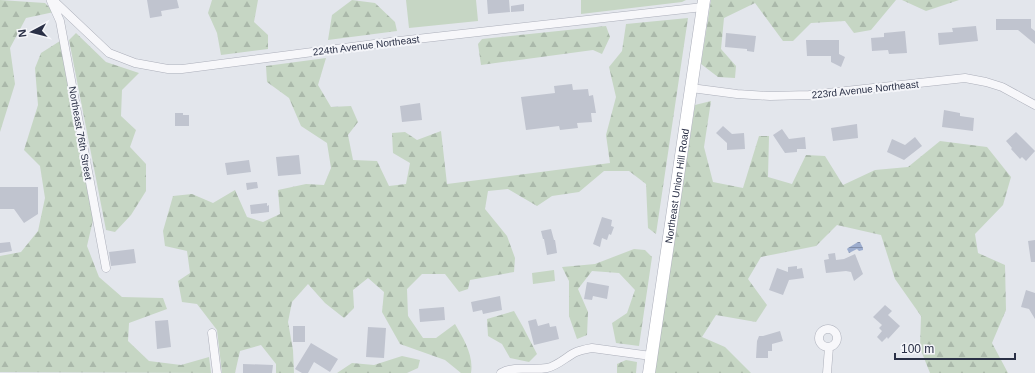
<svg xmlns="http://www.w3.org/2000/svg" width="1035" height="373" viewBox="0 0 1035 373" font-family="Arial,sans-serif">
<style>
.green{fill:#c6d6c4}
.forest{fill:url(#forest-firs)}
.water{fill:url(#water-rules)}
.building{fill:#c0c4cf}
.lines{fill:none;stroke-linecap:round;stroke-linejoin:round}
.street-casing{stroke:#acafba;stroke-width:9}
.secondary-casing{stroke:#acafba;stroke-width:13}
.street{stroke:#f7f7fa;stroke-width:8}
.secondary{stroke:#fff;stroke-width:12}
.labels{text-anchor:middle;stroke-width:4;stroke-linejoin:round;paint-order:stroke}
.street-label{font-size:10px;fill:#2a3046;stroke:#f4f5f9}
</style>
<defs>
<pattern id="forest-firs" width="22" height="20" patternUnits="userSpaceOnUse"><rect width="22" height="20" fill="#c6d6c4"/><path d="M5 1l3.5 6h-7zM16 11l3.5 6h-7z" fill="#aab8aa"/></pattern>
<pattern id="water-rules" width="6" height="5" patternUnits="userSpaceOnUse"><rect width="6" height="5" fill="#9dadce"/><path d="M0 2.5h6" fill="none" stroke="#808da9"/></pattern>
</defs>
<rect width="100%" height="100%" fill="#e3e6ec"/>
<path class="green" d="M406,0H476L478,21L409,28Z
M581,0H686L682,2L581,14Z
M554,270L555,281L533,284L532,273Z"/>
<path class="forest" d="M0,0L45,3L54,12L26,18L10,48L15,84L0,132Z
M212,0H258L254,22L268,35V49L221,55L217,33L208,13Z
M352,0L375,3L395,22L397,31L328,40L332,15Z
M711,0H896L871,30L854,33L845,21L811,23L793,41H783L755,3L724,18L721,49L736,66L735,78L718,77L701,64Z
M902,0H959L926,11Z
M688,18L656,234L648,228L646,184L629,171H604L579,192L552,196L537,206L508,189L488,191L485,209L507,236L515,258L514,272L470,280L468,289L459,292L445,274H422L407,289L408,316L423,338H436L455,324C463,338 474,355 471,373H461L445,360L400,344L382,312L384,292L368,278L353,290L354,308L344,318L325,303L308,284L292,302L288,322L293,350L294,373H276V364L261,345L240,351L235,373H222L217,330L197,304L182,302L178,281L190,273L187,251L165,246L163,231L173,196L192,194L213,203L235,190L247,217L263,222L280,214L278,190L306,184L324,185L331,168L327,143L301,126L289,98L267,82L266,66L326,58L318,85L331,107L351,106L358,122L348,135L353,160L377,161L389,186L406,184L410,163L393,153L392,133L405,132L417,140L441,131L447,184L610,163L606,135L616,97L609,67L622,51L626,24Z
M606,26L610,37L602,54L593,50L481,65L478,44L482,39Z
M76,33L106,62L139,73L122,90L121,116L136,130L130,147L146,164V191L131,215L115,232L106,230L69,40Z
M60,41L93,220L87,246L99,277L122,297L163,298L167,309L129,323L128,341L149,361L181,365L209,357L211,373L0,372V256L21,252L38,231L45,198L40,166L24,150L38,105L35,68L41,53Z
M711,101L704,147L713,182L743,188L759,136H769L768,177L792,184L806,155L825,156L843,185L875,170L908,167L940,141L987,147L1011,177L1003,205L975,234L978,253L1005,265L1006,310L992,343L1008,373H930L920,348L921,316L895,279L881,235L837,225L816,246L761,257L748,279L767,305L756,322L716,315L702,337L725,347L751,373H655L695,105Z
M634,249L645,250L652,257L639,346L616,343L612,323L627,313L635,290L619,273L592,271L578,289L588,312L587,335L577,339L569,316V281L562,267L595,264Z
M514,311L523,327L537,354L529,362L510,358L502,344L488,336L487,319Z
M402,356L420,360L418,368L407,373H337L352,363L374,365Z
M626,360L637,362L636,373H617V364Z"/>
<path class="water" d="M858,242H860L863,248V250L859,251L857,249L849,253L847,249L848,248Z"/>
<path class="building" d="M147,0H177L179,8L161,11L162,16L150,18Z
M487,0H509L510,12L488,14Z
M524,4V11L511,12V6Z
M996,19H1031V28L1035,31V44L1018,30H996Z
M976,26L978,41L939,45L938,33L953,32L952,28Z
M905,31L907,53L889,54L888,50L872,51L871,38L884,37V33Z
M726,33L756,36L754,52L747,51V49L725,47Z
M806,40H839V54L845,57L841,67L831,62V56H807Z
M572,84L573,90L588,89L589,96L593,95L596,113H591L592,122L577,123L578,128L560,130L559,126L526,130L521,97L555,93L554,86Z
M420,103L422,120L402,122L400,106Z
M944,110L960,113V116L974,118L973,131L942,127Z
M175,113H183V115H189V126H175Z
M857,124L858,138L833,141L831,128Z
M723,126L732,134L744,133L745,149L727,150V143L716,133Z
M782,129L789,139L805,137L806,149H797V152L785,153L773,135Z
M1016,132L1035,151L1026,161L1022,157L1020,159L1011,149L1012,148L1006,141Z
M915,137L922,146L904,160L887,152L892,139L905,145Z
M299,155L301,174L278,176L276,157Z
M249,160L251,172L227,175L225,163Z
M257,182L258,188L247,190L246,183Z
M0,187H38V214L24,223L14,209H0Z
M267,203V206L269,205V212L251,214L250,205Z
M602,217L612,220L611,226L614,227L611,235L609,234L607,240L602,238L600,247L593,244Z
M551,229L554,240H555L557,253L547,255L544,239H543L541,231Z
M1035,240V262H1031L1028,241Z
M10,242L12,251L0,253V243Z
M134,249L136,263L111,266L109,252Z
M835,253L836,260L844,259L855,254L863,274L854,281L851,272L846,271L826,273L824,260L829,259L828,254Z
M797,266V269L802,268L804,278L789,280L783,295L769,290L777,268L788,272V267Z
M587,282L609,286L607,299L593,296L592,300L584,299Z
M1026,290L1035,293V319L1029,309L1021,307Z
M500,296L502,310L483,314L482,310L473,312L471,302Z
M885,305L892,311L888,315L900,326L888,339L887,337L882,342L877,337L882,331L879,328L882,325L873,317Z
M444,307L445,320L420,322L419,309Z
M536,319L538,326L549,323L550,327L556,326L559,339L534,345L528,321Z
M168,320L171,347L157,349L155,321Z
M293,326H305V342H293Z
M368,327L386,328L384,358L366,357Z
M780,331L783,341L772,344V351H768V358H756L757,341L759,336H763Z
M311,343L338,359L330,372L314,362L308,373H302L295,369Z
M243,364L273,365L272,373H243Z"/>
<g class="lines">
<defs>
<path id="street" d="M53,0L109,53L135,63L168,69H182L390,42L703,7
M51,1L60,21L106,268
M691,88L737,94L770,96L809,95L965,78L986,82L1002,87L1035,105
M819 338a9 9 0 1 1 18 0a9 9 0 1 1-18 0Z
M212,333L217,373
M501,373C516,365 531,371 547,368C557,366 565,358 574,353C580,350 586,349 592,348L651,356
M827,373L829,347"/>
<g id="secondary">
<path id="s1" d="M649,373L704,0"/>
</g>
</defs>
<use href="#street" class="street-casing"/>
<use href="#secondary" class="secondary-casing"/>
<use href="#street" class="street"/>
<use href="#secondary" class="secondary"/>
</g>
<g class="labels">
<g class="street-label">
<text transform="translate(366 45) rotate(-7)" y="4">224th Avenue Northeast</text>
<text transform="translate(865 89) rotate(-6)" y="4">223rd Avenue Northeast</text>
<text transform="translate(81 133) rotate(80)" y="4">Northeast 76th Street</text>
<text dy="4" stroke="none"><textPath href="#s1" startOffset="189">Northeast Union Hill Road</textPath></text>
</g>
</g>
<g transform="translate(32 32) rotate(263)" stroke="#f4f5f9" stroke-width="3" paint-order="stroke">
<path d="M0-3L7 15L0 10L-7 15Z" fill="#2a3046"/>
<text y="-6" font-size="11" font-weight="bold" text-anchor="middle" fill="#2a3046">N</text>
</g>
<path d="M895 353v6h120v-6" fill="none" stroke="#2a3046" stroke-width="2"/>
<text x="901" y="353" font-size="12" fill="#2a3046" stroke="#f4f5f9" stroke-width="3" paint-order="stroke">100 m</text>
</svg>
